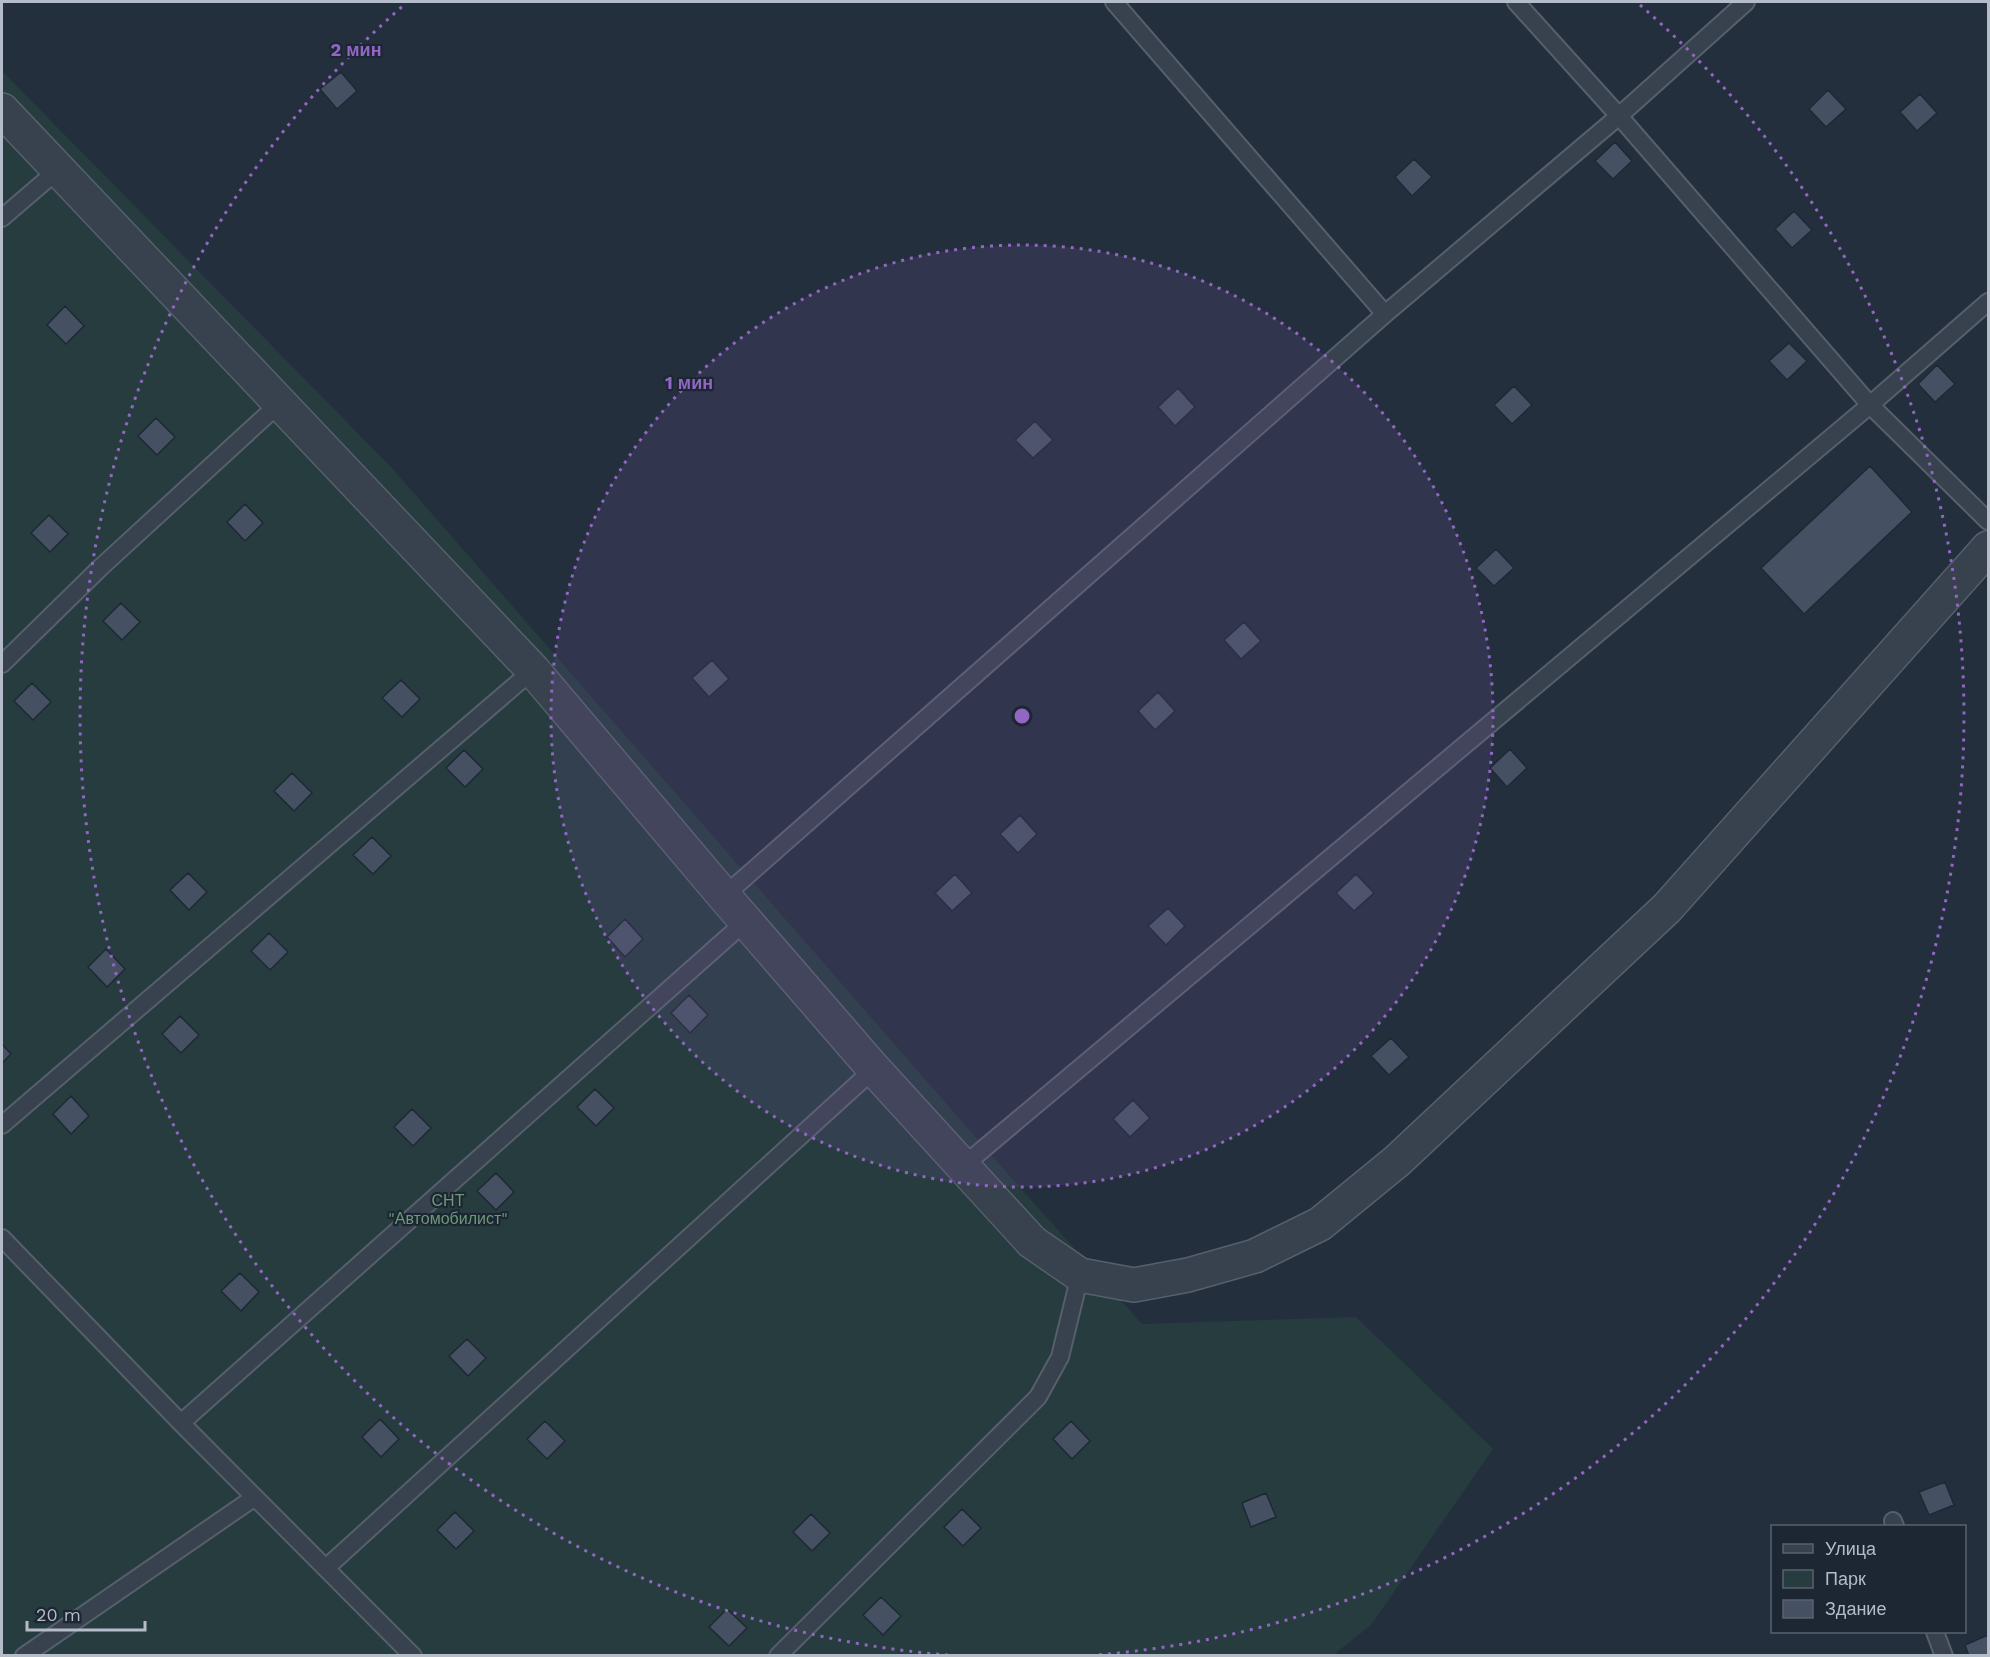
<svg xmlns="http://www.w3.org/2000/svg" width="1990" height="1657" viewBox="0 0 1990 1657" font-family="'Work Sans',sans-serif">
<style>
.green{fill:#263c3f}
.building{fill:#455162;stroke:#1f2835;stroke-width:1.5}
.lines{fill:none;stroke-linecap:round;stroke-linejoin:round}
.lane-casing{stroke:#565f6c;stroke-width:20}
.street-casing{stroke:#565f6c;stroke-width:36}
.lane{stroke:#38414e;stroke-width:16}
.street{stroke:#38414e;stroke-width:33}
.ring{fill:none;stroke:#9266c3;stroke-width:3;stroke-dasharray:3 6}
.labels{text-anchor:middle;stroke-width:4.5;stroke-linejoin:round;paint-order:stroke}
.park-label{font-size:16px;fill:#6b9a76;stroke:#1d2633}
.centre{fill:#9266c3;stroke:#1d2633;stroke-width:3}
.ring-label{font-size:18px;text-anchor:middle;font-weight:bold;fill:#9266c3;stroke:#1d2633;stroke-width:4.5;stroke-linejoin:round;paint-order:stroke}
</style>
<rect width="100%" height="100%" fill="#242f3e"/>
<path class="green" d="M2,71L392,468L1000,1165L1142,1324L1356,1317L1493,1449L1371,1625L1332,1656L2,1655Z"/>
<path class="building" d="M341,72L357,91L337,109L320,89Z
M1828,90L1846,109L1826,127L1809,109Z
M1920,94L1937,113L1917,131L1900,112Z
M1615,142L1632,161L1613,179L1595,161Z
M1414,159L1432,177L1412,196L1395,177Z
M1794,211L1812,230L1792,248L1775,229Z
M65,306L84,326L66,344L47,325Z
M1789,343L1807,361L1787,380L1769,361Z
M1937,365L1955,384L1935,402L1918,384Z
M1514,386L1532,405L1512,424L1494,405Z
M1178,388L1195,407L1175,426L1158,407Z
M156,418L175,437L157,455L138,436Z
M1035,421L1053,440L1033,458L1015,440Z
M1870,466L1912,512L1804,614L1761,568Z
M245,504L263,523L245,541L227,522Z
M49,515L68,534L50,552L31,533Z
M1496,549L1514,568L1494,586L1476,568Z
M121,603L140,622L122,640L103,621Z
M1244,622L1261,641L1241,659L1224,640Z
M712,660L729,679L709,697L692,678Z
M401,680L420,699L402,717L382,698Z
M32,683L51,702L33,720L14,701Z
M1158,692L1175,711L1155,730L1138,711Z
M1510,749L1527,768L1507,787L1490,768Z
M464,750L483,769L465,787L446,768Z
M292,773L312,793L294,811L274,791Z
M1020,815L1037,834L1018,853L1000,834Z
M372,837L391,856L373,874L353,855Z
M188,873L207,892L189,910L170,890Z
M955,874L972,893L952,911L935,893Z
M1356,874L1374,893L1354,911L1336,893Z
M1168,908L1185,926L1166,945L1148,926Z
M625,919L643,939L625,957L607,937Z
M269,933L288,952L270,970L251,951Z
M106,949L125,969L107,987L88,967Z
M689,995L708,1015L690,1033L671,1013Z
M180,1016L199,1035L181,1053L162,1034Z
M1391,1038L1409,1057L1389,1075L1371,1056Z
M2,1044L11,1054L2,1063Z
M595,1089L614,1108L596,1126L577,1107Z
M71,1096L89,1116L71,1134L53,1114Z
M1133,1100L1150,1118L1130,1137L1113,1119Z
M412,1109L431,1128L413,1146L394,1127Z
M496,1173L514,1192L496,1210L477,1191Z
M240,1273L259,1292L241,1311L221,1291Z
M467,1339L486,1358L468,1376L449,1356Z
M380,1419L399,1439L381,1457L362,1437Z
M545,1421L565,1441L547,1459L527,1439Z
M1071,1421L1090,1441L1072,1459L1053,1439Z
M1945,1482L1954,1505L1929,1515L1919,1492Z
M1266,1493L1276,1517L1251,1527L1242,1503Z
M962,1509L981,1528L963,1546L944,1527Z
M455,1512L474,1531L456,1549L437,1530Z
M811,1514L830,1533L812,1551L793,1532Z
M881,1597L901,1616L883,1635L863,1615Z
M727,1609L747,1628L729,1646L709,1627Z
M1988,1635V1656H1969L1965,1645Z"/>
<g class="lines">
<defs>
<path id="lane" d="M1114,2L1385,314
M1516,2L1619,116L1870,405L1988,521
M2,218L59,169
M2,664L100,568L281,402
M724,896L1385,314L1619,116L1746,2
M2,1125L533,670
M963,1166L1870,405L1988,302
M2,1238L181,1423L413,1656
M181,1423L746,921
M1893,1521L1895,1526
M326,1568L874,1069
M1935,1632L1944,1656
M24,1656L255,1497
M778,1656L1038,1397L1060,1357L1080,1275"/>
<path id="street" d="M2,110L533,670L724,896L874,1069L1032,1242L1080,1275L1134,1285L1188,1275L1255,1256L1320,1224L1397,1161L1667,908L1988,548"/>
</defs>
<use href="#lane" class="lane-casing"/>
<use href="#street" class="street-casing"/>
<use href="#lane" class="lane"/>
<use href="#street" class="street"/>
</g>
<circle cx="1022" cy="716" r="471" fill="#9266c3" fill-opacity=".12"/>
<g class="ring">
<circle cx="1022" cy="716" r="471"/>
<path d="M948 1655A942 942 0 0 1 404 5M1640 5A942 942 0 0 1 1096 1655"/>
</g>
<g class="labels">
<g class="park-label">
<text x="448" y="1206">СНТ<tspan x="448" dy="18">"Автомобилист"</tspan></text>
</g>
</g>
<circle cx="1022" cy="716" r="9" class="centre"/>
<g class="ring-label">
<text x="356" y="56">2 мин</text>
<text x="689" y="389">1 мин</text>
</g>
<rect width="1990" height="1657" fill="none" stroke="#b4bcc9" stroke-width="6"/>
<rect x="1771" y="1525" width="195" height="108" fill="#1d2633" stroke="#59626f" stroke-width="1.5"/>
<rect x="1783" y="1544" width="30" height="9" fill="#38414e" stroke="#59626f" stroke-width="1.5"/>
<text x="1825" y="1555" font-size="18" fill="#b4bcc9">Улица</text>
<rect x="1783" y="1570" width="30" height="18" fill="#263c3f" stroke="#59626f" stroke-width="1.5"/>
<text x="1825" y="1585" font-size="18" fill="#b4bcc9">Парк</text>
<rect x="1783" y="1600" width="30" height="18" fill="#455162" stroke="#59626f" stroke-width="1.5"/>
<text x="1825" y="1615" font-size="18" fill="#b4bcc9">Здание</text>
<path d="M27 1621v9h118v-9" fill="none" stroke="#b4bcc9" stroke-width="3"/>
<text x="36" y="1621" font-size="18" fill="#b4bcc9" stroke="#1d2633" stroke-width="4.5" paint-order="stroke">20 m</text>
</svg>
